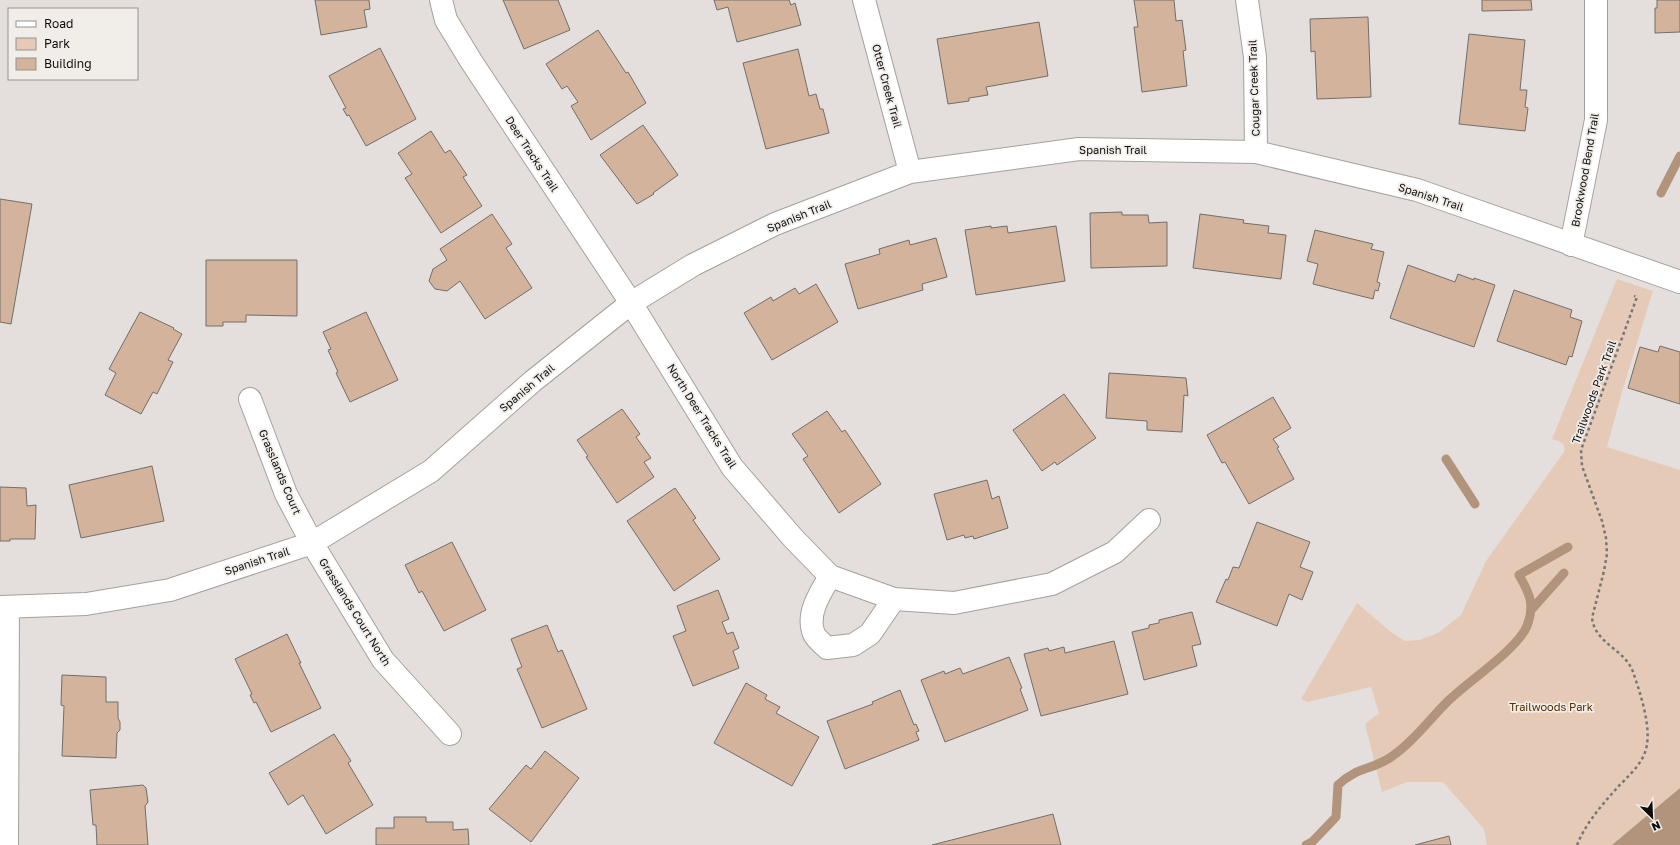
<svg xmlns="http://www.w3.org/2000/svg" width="1680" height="845" viewBox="0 0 1680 845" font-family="'Golos Text',sans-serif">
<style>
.green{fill:#e5cbb7}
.water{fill:#b2947c}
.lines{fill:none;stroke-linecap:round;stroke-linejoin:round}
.stream{stroke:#b2947c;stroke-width:9}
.building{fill:#d3b39b;stroke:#726e6b}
.minor-casing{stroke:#a4a09d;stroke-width:24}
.path{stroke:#787573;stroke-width:2.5;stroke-dasharray:3 3;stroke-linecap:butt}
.minor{stroke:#fff;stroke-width:22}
.labels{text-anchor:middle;stroke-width:3.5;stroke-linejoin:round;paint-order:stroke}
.street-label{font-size:11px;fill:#0e0d0c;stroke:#f1ede9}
.park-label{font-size:11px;fill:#552c00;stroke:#f1ede9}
</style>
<rect width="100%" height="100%" fill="#e4dfdc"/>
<path class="green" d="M1617,279L1653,291L1622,392L1607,447L1680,470V845H1487L1484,829L1443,782H1407L1382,792L1365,724L1379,713L1371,687L1308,702L1301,699L1357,603L1391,632L1405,641L1419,640L1438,633L1461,615L1486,561L1564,452C1566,443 1561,442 1552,439Z"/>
<path class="water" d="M1680,788V845H1612Z"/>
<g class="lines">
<path class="stream" d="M1661,193L1680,156
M1446,459L1475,504
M1532,609L1564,573
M1306,845L1312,842L1336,817L1338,785C1356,767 1373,770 1391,757C1413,742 1429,720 1447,702C1467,682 1518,649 1527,626C1535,605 1530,594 1519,575L1568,547"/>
</g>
<path class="building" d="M315,0H369L370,9L364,10L367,27L321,35Z
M503,0H558L570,30L524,49Z
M714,0H789L791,5L795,3L801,25L737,42L728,7L717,10Z
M1134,0H1174L1176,21L1182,20L1186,50L1183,51L1187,86L1142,92L1134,27H1138Z
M1482,0H1531L1532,10L1482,11Z
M1657,0H1680V32L1655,33V8H1657Z
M1368,17L1371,97L1317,99L1315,51L1311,52L1310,19Z
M1039,22L1048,76L986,87L988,95L969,98V101L948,104L937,39Z
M598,30L626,73L628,72L646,103L591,140L571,106L578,102L567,86L562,89L546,64Z
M1469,34L1525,40L1520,90H1527L1525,107L1528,108L1525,131L1459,124Z
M380,48L416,119L366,146L349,115L347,116L343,109L346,108L329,76Z
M798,49L809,96L816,94L820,109H823L829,133L766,149L743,63Z
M643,125L678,175L653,193L654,194L637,204L600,155Z
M431,131L445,153L450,150L467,175L463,177L482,206L441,233L405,178L412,174L398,153Z
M0,199L32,204L11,324L0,322Z
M1122,212V215H1148L1149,223L1167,222V266L1091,268L1090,213Z
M492,214L512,244L506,248L532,288L485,319L460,281L447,291L435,289L429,281L433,269L447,260L440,249Z
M1200,214L1244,220L1243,223L1269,226L1268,233L1286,235L1281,279L1193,268Z
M991,226V228L1007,226L1008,233L1056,226L1065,281L976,295L965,230Z
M1315,230L1373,244L1371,249L1384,252L1377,282L1380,283L1378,291L1375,290L1373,299L1313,284L1318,264L1307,261Z
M936,238L947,277L922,284L923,290L858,309L845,264L880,254L879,249L909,240L910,245Z
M206,260H297V316L246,315V322H223V326H206Z
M1408,265L1455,282L1458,274L1474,280V278L1495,285L1474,347L1390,318Z
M816,284L838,322L772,360L744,313L771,297L773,301L795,288L799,294Z
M1514,290L1572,310L1570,317L1582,321L1572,357L1569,356L1566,365L1497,341Z
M140,312L174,328L173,329L182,334L168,360L173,362L157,394L153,392L141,414L105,395L116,373L109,369Z
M366,312L398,380L350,402L336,373L338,372L328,350L331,349L323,332Z
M1660,346L1680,352V404L1628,388L1640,347L1658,352Z
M1109,373L1186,378L1188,396L1184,395L1182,432L1147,430V421L1106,418Z
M1064,394L1096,438L1057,465L1055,462L1042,471L1013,430Z
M1273,397L1291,428L1273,439L1279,447L1277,448L1294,479L1249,504L1225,462L1222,463L1207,435Z
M622,409L640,434L636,437L651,458L644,462L654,477L617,503L586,457L588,456L577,440Z
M827,411L842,432L845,430L881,484L839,513L803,459L808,456L792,434Z
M152,466L164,521L81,538L69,485Z
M987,480L992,499L999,496L1008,528L974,539L973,536L965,538L964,535L947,540L934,494Z
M0,487L26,488L27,506L36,505L35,539H10V541H0Z
M675,488L696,518L693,520L720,559L674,591L627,521Z
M1257,522L1310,542L1300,567L1313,572L1302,600L1289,594L1277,626L1216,602L1226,579L1228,580L1233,567L1239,568Z
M452,542L486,610L444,631L422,591L419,593L405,565Z
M718,590L729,619L722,622L727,634L733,632L739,648L733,651L739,668L693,686L673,636L686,631L677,606Z
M1192,612L1201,644L1192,646L1197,666L1144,680L1132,632L1149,628V625L1159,623V620Z
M547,625L558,652L562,650L587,709L542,728L517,669L522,667L511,639Z
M287,634L301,663H299L321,708L271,732L256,702L254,703L250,695L252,694L235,659Z
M1114,641L1128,694L1041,716L1024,654L1048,648L1049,651L1064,647L1065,653Z
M1009,657L1022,688L1020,689L1028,710L945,742L921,680L944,671L945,674L960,668L963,674Z
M62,675L106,677V702H118V718L120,722V730L117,733L116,758L62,756L64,706L61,705Z
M746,683L767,695L765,699L780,707L776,713L819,737L792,786L714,743Z
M900,690L914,725L916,724L919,731L916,732L919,740L845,769L827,721L873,704L872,702Z
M334,734L351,761L348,763L373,805L326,834L303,795L288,805L269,773Z
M545,751L579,778L531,842L489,809L526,765L531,769Z
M143,785L146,788L148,802L145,806L148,845H97L96,825H93L90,790Z
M1053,814L1061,845H932Z
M394,817H426V822H453V830L468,829L469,845H376V828H394Z
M1449,836L1451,845H1415Z"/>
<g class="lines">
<defs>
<path id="minor" d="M441,0L446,20L471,61L631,303L732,467L793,538L830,576L894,599L954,603L1052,584L1115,552L1149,520
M864,0L910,172
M1247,0L1255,57L1256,152
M1571,245L1596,120V0
M250,399L286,494L312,543L383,660L450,734
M830,576C821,592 807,612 813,631C814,637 823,644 827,648L853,645L870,634L894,599
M0,607L86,604L170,590L312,543L431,471L533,381L631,303L693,265L775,224L910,172L1079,149L1256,152L1417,190L1680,282
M7,845L8,608"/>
</defs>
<use href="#minor" class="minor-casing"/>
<path class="path" d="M1577,845C1586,823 1601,806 1617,788C1627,777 1642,765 1646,749C1652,728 1640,692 1633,672C1625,649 1595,644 1592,618L1604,571L1607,554L1606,538L1602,521L1582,466L1581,450L1637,297L1634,296"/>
<use href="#minor" class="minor"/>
</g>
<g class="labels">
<g class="street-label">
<text transform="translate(887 86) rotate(75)" y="4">Otter Creek Trail</text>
<text transform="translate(1254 88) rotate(-92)" y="4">Cougar Creek Trail</text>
<text x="1113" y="154">Spanish Trail</text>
<text transform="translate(532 154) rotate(57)" y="4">Deer Tracks Trail</text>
<text transform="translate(1585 170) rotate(-80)" y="4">Brookwood Bend Trail</text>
<text transform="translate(1431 197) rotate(18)" y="4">Spanish Trail</text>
<text transform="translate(799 216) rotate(-22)" y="4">Spanish Trail</text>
<text transform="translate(527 388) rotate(-40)" y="4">Spanish Trail</text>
<text transform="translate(1594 392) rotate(-70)" y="4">Trailwoods Park Trail</text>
<text transform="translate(702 416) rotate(58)" y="4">North Deer Tracks Trail</text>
<text transform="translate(280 472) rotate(67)" y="4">Grasslands Court</text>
<text transform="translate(257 561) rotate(-18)" y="4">Spanish Trail</text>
<text transform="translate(355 612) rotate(58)" y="4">Grasslands Court North</text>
</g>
<g class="park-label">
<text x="1551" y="711">Trailwoods Park</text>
</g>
</g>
<rect x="8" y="8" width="130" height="72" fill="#f1ede9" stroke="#969391"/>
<rect x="16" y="21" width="20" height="6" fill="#ffffff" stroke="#969391"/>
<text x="44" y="28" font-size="12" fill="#0e0d0c">Road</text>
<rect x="16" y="38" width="20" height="12" fill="#e5cbb7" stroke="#969391"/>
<text x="44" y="48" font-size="12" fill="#0e0d0c">Park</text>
<rect x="16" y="58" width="20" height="12" fill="#d3b39b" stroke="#969391"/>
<text x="44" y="68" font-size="12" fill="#0e0d0c">Building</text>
<g transform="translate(1652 817) rotate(156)" stroke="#f1ede9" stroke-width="3" paint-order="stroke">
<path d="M0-3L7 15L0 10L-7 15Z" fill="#0e0d0c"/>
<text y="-6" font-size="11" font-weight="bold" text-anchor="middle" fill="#0e0d0c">N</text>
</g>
</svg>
